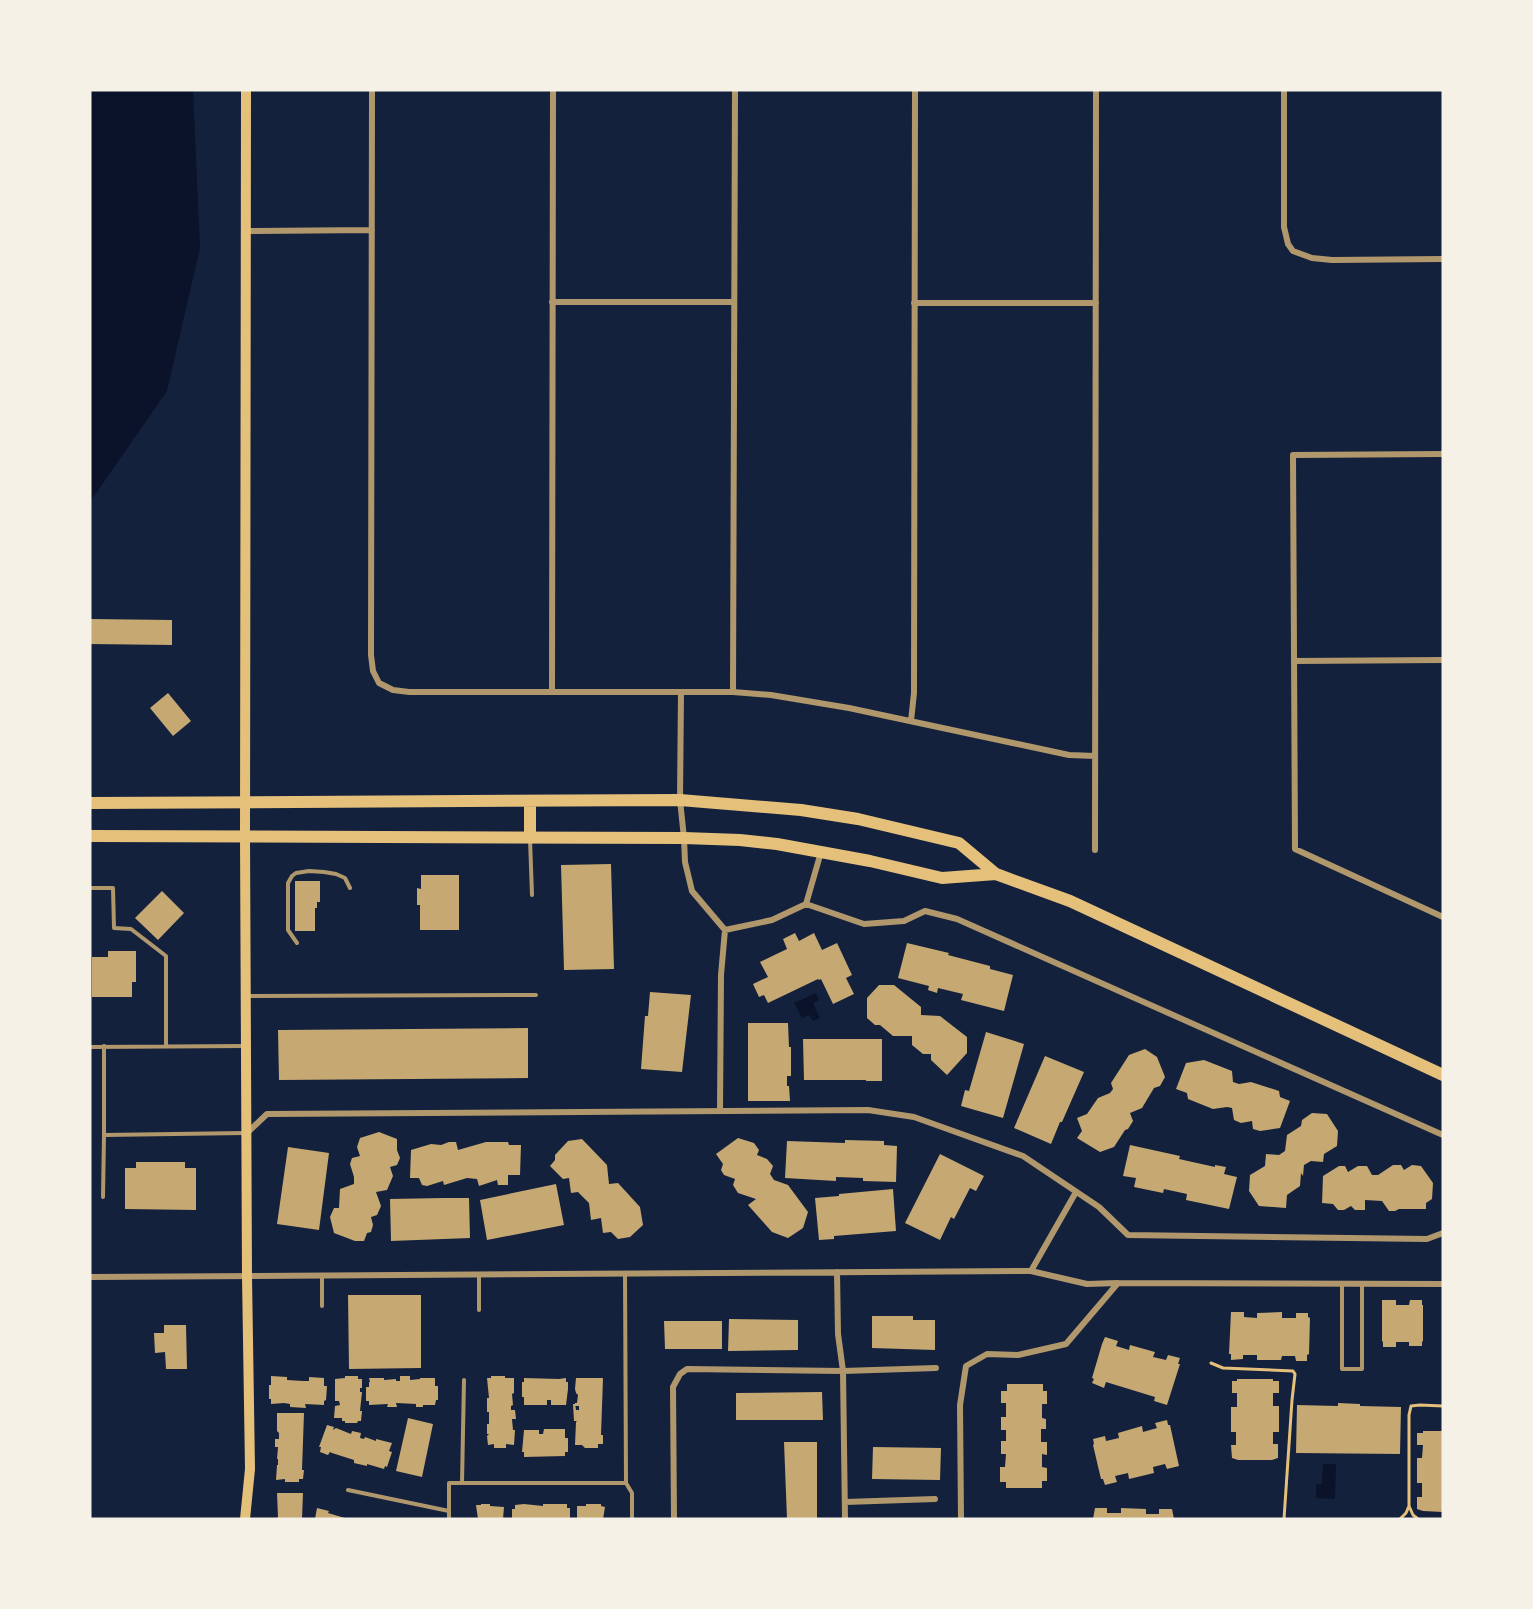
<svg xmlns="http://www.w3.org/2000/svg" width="1533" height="1609" viewBox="0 0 1533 1609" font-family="'Archivo Narrow',sans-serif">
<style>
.water{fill:#0b132b}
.building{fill:#c6a872}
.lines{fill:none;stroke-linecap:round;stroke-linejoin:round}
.path{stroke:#e5c07b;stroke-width:3}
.service{stroke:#b1986c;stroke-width:4}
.minor{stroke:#b1986c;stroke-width:6}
.secondary{stroke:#e5c07b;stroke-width:10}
.primary{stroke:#e5c07b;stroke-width:12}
</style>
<rect width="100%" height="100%" fill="#14213d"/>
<path class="water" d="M90,90H193L200,248L167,391L90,502Z
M816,993L819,1000L813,1003L820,1018L813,1021L809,1015L802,1018L794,1003Z
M1323,1464H1336L1335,1499L1316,1498V1484H1322Z"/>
<path class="building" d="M90,619L172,620V645L90,644Z
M168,693L191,721L173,736L150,708Z
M611,864L614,969L564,970L561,865Z
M421,875H459V930H420V905H417V888L421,889Z
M295,881H320V902H317V908H315V931H295Z
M162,891L184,913L158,940L135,918Z
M795,933L799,941L814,933L822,950L837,943L852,975L846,978L854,994L833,1004L821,979L819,980L818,979L768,1003L764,995L759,997L753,984L768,977L760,962L787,949L783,939Z
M907,943L949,953L948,955L990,966V969L1013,975L1004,1011L961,1000L963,994L938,988L937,993L928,990L929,986L898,978Z
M108,951H136V982H132V997H92V957H108Z
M879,985H894L921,1007V1015L940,1016L967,1037V1053L947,1075L931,1060V1054H923L912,1045V1036H893L880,1025H875L867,1018V998Z
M650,992L691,995L682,1072L641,1069L645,1016H648Z
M748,1023H788L789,1047H791V1076H787V1086H789L790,1101H748Z
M528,1028V1078L279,1080L278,1030Z
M986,1032L1024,1044L1003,1118L961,1106L965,1090L969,1091Z
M803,1039H882V1081H866V1080H804Z
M1145,1049L1157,1057L1165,1077L1160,1086L1154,1088L1142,1108L1130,1113L1133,1121L1128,1129L1125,1130L1114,1147L1100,1152L1077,1138L1082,1131L1077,1118L1087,1114L1098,1098L1110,1093L1113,1089L1111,1083L1129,1055Z
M1045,1056L1084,1072L1062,1122H1060L1051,1144L1014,1128Z
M1204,1060L1232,1071L1233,1082L1239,1084L1251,1082L1273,1089L1279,1091L1280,1097L1290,1101L1280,1128L1260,1131L1253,1129L1252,1121L1241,1123L1234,1120L1232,1108L1227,1107L1213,1109L1188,1099L1187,1093L1176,1089L1186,1063Z
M1312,1113L1327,1114L1338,1131L1337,1146L1324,1154L1323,1162L1311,1161L1304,1165L1303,1176L1301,1173L1300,1186L1287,1195L1286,1208L1259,1206L1249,1191L1250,1175L1265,1166L1266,1154L1279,1155L1285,1151L1287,1135L1301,1126L1302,1120Z
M379,1132L397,1139V1150L400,1158L397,1165L390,1167L393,1176L387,1190L376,1192L381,1206L377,1215L371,1217L373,1225L371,1232L367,1233L364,1241H355L334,1233L330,1217L334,1208H339L340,1189L354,1184V1177L350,1164L352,1158L360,1156L357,1147L360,1138Z
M738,1138L754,1143L759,1150L757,1155L767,1159L773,1166L770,1174L774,1180L788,1185L808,1212L803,1228L788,1238L772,1232L748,1205L756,1199L738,1193L733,1185L735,1179L724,1175L721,1170L723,1164L716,1154Z
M582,1139L607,1165L609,1184L618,1183L640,1207L643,1225L630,1237L618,1239L611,1232L603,1233L601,1218L591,1220L589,1203L578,1192L571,1193L569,1178L563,1179L550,1166L555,1160V1155L568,1141Z
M845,1140L884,1141V1145L897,1146L896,1182L863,1181V1178L836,1177V1181L785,1178L787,1141L845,1143Z
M449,1142H456L458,1150L486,1142H508L509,1145H521L520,1175H508V1185H498L497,1180L479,1186L477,1179L467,1178L444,1185L443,1181L427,1186L422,1185L419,1178H410L411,1150L431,1144L441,1145Z
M1130,1145L1180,1156L1179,1159L1215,1167V1165L1226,1167L1224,1174L1237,1177L1229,1209L1186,1200L1187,1194L1164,1189L1163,1193L1134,1187L1136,1178L1123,1176Z
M288,1147L329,1153L319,1230L277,1224Z
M940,1154L984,1176L976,1191L970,1188L954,1219L951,1217L940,1240L905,1223Z
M136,1162H185V1168H196V1210L125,1209V1168H136Z
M1393,1165H1401L1404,1170L1412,1165L1421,1166L1433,1183L1432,1199L1426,1203V1209H1399L1395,1211H1389L1382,1201L1365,1200V1210H1355L1351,1206L1344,1210H1338L1333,1204L1322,1203L1323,1176L1339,1166H1345L1348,1172L1358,1166H1367L1372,1175H1378Z
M556,1184L564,1225L487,1240L480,1200Z
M893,1189L896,1231L834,1236V1239L819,1240L815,1198L839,1196V1194Z
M444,1198H469L470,1238L391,1241L390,1199Z
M348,1295H421V1368L349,1369Z
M1382,1300H1396V1305H1409L1410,1300H1422V1305H1423V1341L1422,1342V1346H1409V1342H1396V1347H1383V1342L1382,1341Z
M1231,1312H1244V1317L1257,1318V1313L1282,1312V1318H1296V1313H1308V1317L1310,1318L1309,1354L1307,1355V1361H1296L1295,1356H1282L1281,1360H1257V1355H1243V1359L1231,1360V1354H1229Z
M872,1316H913V1320H935V1350L872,1348Z
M729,1319L798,1320V1350L728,1351Z
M664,1321H722V1349H665Z
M164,1325H186L187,1369H166L165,1352L155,1353L154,1333H164Z
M1105,1337L1118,1341L1116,1346L1129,1350L1130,1345L1155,1352L1153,1357L1166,1360L1168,1355L1180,1358L1178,1364H1180L1167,1405L1154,1401L1155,1397L1106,1382L1104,1388L1092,1383L1094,1379L1092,1378L1102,1344Z
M271,1376L287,1377V1380L303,1381H309V1377L324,1378V1386H327L326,1400L324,1401V1405L305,1404L306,1408L290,1407V1404L284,1403L271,1404V1399H269V1385H271Z
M345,1376H358V1379H362V1388H360V1392H362L360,1411H362L361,1421H358L357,1423H345V1421H342V1418H334L335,1406L340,1405L339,1401H335V1379L345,1378Z
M400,1376H410V1380L420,1379V1378H435V1386H438V1400H436L435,1405H423V1407H416V1404L396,1403L397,1407H387L388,1404L369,1405V1401H366V1387H369V1382H370L369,1378H384V1380L396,1379V1381H400Z
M491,1376H505V1378H514V1393L512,1394L513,1405L511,1406V1410H515L516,1419H512L513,1430H515L514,1445L506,1444V1448H494V1444L488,1445L487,1436L489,1434H487V1424H489V1412H487V1398H489L487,1378H491Z
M524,1378L559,1379L566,1378V1382H568V1389L566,1405H551V1400H547V1405H524V1397H522V1382H524Z
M576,1378H603L601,1435H603V1444H598V1448H585L582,1445H575L576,1422L577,1421H574L573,1404H575L576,1410H579V1406H575V1403H577L578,1395L576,1393L575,1389Z
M1237,1379H1273V1381H1279V1393H1273V1406H1279V1432H1273V1444H1278V1458L1272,1460H1238L1232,1458L1231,1445H1236V1432H1231V1407H1237V1393H1232V1381H1237Z
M1007,1384H1043V1391H1047V1404H1042V1418L1046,1419V1429H1041V1442H1047V1455L1042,1454V1467L1047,1468V1481H1042V1488H1006V1482H1000V1467H1005L1006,1454H1001V1441H1006V1430H1001V1417H1006V1403H1001V1391H1007Z
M822,1392L823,1420H736V1393Z
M1338,1403L1360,1404V1406L1401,1407L1400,1454L1296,1453L1297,1405L1338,1406Z
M277,1413H304L302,1470H304L303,1479H299V1482H285V1479L276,1480L277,1465H278V1459H277L278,1447H275V1439H279V1433L277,1431Z
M408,1418L433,1424L422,1477L396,1471Z
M1167,1420L1168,1425H1170L1179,1466L1167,1469L1165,1464L1153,1467L1154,1473L1129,1479L1128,1473L1115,1476L1117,1482L1105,1485L1103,1479H1101L1093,1445L1094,1444L1093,1439L1105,1436L1106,1441L1119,1438L1118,1433L1142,1426L1143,1432L1157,1428L1155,1423Z
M327,1425L334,1427L333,1430L336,1428L351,1434L352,1431L361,1433L360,1438L364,1439L365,1437L376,1441V1439L392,1443L389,1451L392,1452L387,1467L385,1466L384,1469L367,1464V1466L354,1463V1460L332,1453L330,1452L328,1455L320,1452L321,1447H319Z
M544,1429H565V1438H568V1452H565V1456L524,1457V1452H522L524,1430H539V1434H543Z
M1423,1431H1443V1512L1423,1511L1417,1509V1497H1422V1483H1417V1458H1422L1423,1445H1417V1433H1423Z
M784,1442H817V1519H787Z
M873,1447L941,1448L940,1480L872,1479Z
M277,1493H303L302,1519H276L278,1517Z
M481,1504H490V1506L504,1507L503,1519H478L476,1505H481Z
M524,1504L543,1506V1504H567V1508H570V1519H512V1509H515V1505Z
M586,1504H601V1506L605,1507L603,1519H577V1506H586Z
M317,1508L329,1511L328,1513L348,1519H315Z
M1095,1508H1107V1513H1121V1508L1146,1509V1514H1159V1509H1172L1174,1519H1093Z"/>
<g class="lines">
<path class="path" d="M1211,1363L1223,1368L1293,1371L1295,1374L1292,1400L1284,1519
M1409,1506V1415L1411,1406L1420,1405L1443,1406
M1400,1519L1406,1513L1409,1506L1413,1515L1418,1519"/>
<path class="service" d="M530,839L532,895
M90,888H113L114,928L131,929L166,956V1046
M297,943L288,930V883L292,876L296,873L309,871L324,872L336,874L345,878L350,888
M246,996L536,995
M104,1046V1135L245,1133
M90,1047L245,1046
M103,1197L104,1135
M625,1274L626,1483L632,1493V1519
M322,1275V1306
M479,1275V1310
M1342,1284V1369H1362V1284
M462,1483L464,1380
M348,1490L449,1511
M449,1519V1483H626"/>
<path class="minor" d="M372,90L371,655L373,671L379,683L393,690L409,692H733L771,695L849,708L1069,755L1095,756
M1284,90V227L1288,244L1293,251L1312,258L1332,260L1443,259
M246,231L372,230
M552,302H734
M914,303H1096
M1443,454L1293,455L1295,849L1443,917
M1294,661L1443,660
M552,692L553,90
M681,692L680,800L684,838L685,862L692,891L725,930L721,975L720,1111
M733,692L735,90
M911,721L914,693L915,90
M1095,850L1096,90
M821,852L806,904L864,924L904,921L925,911L957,919L1443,1135
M725,930L772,920L806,904
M247,1133L267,1114L868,1110L914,1117L1023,1156L1099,1207L1128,1235L1427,1239L1443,1233
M1031,1271L1076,1192
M837,1272L838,1334L843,1371L845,1519
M90,1277L1031,1271L1087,1284L1118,1283
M845,1502L935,1499
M674,1519L673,1387L680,1374L687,1369L843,1371L936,1368
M961,1519L960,1405L966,1366L987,1354L1018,1355L1066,1344L1118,1283L1443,1284"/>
<path class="secondary" d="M245,1519L250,1469L247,1276L245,837L246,90"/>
<path class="primary" d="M530,801V838
M90,803L680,800L801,810L858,819L959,843L996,874L1070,901L1443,1075
M90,836L684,838L740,840L777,844L870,861L942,878L996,874"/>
</g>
<rect width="1533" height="1609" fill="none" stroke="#f6f1e7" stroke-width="183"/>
</svg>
